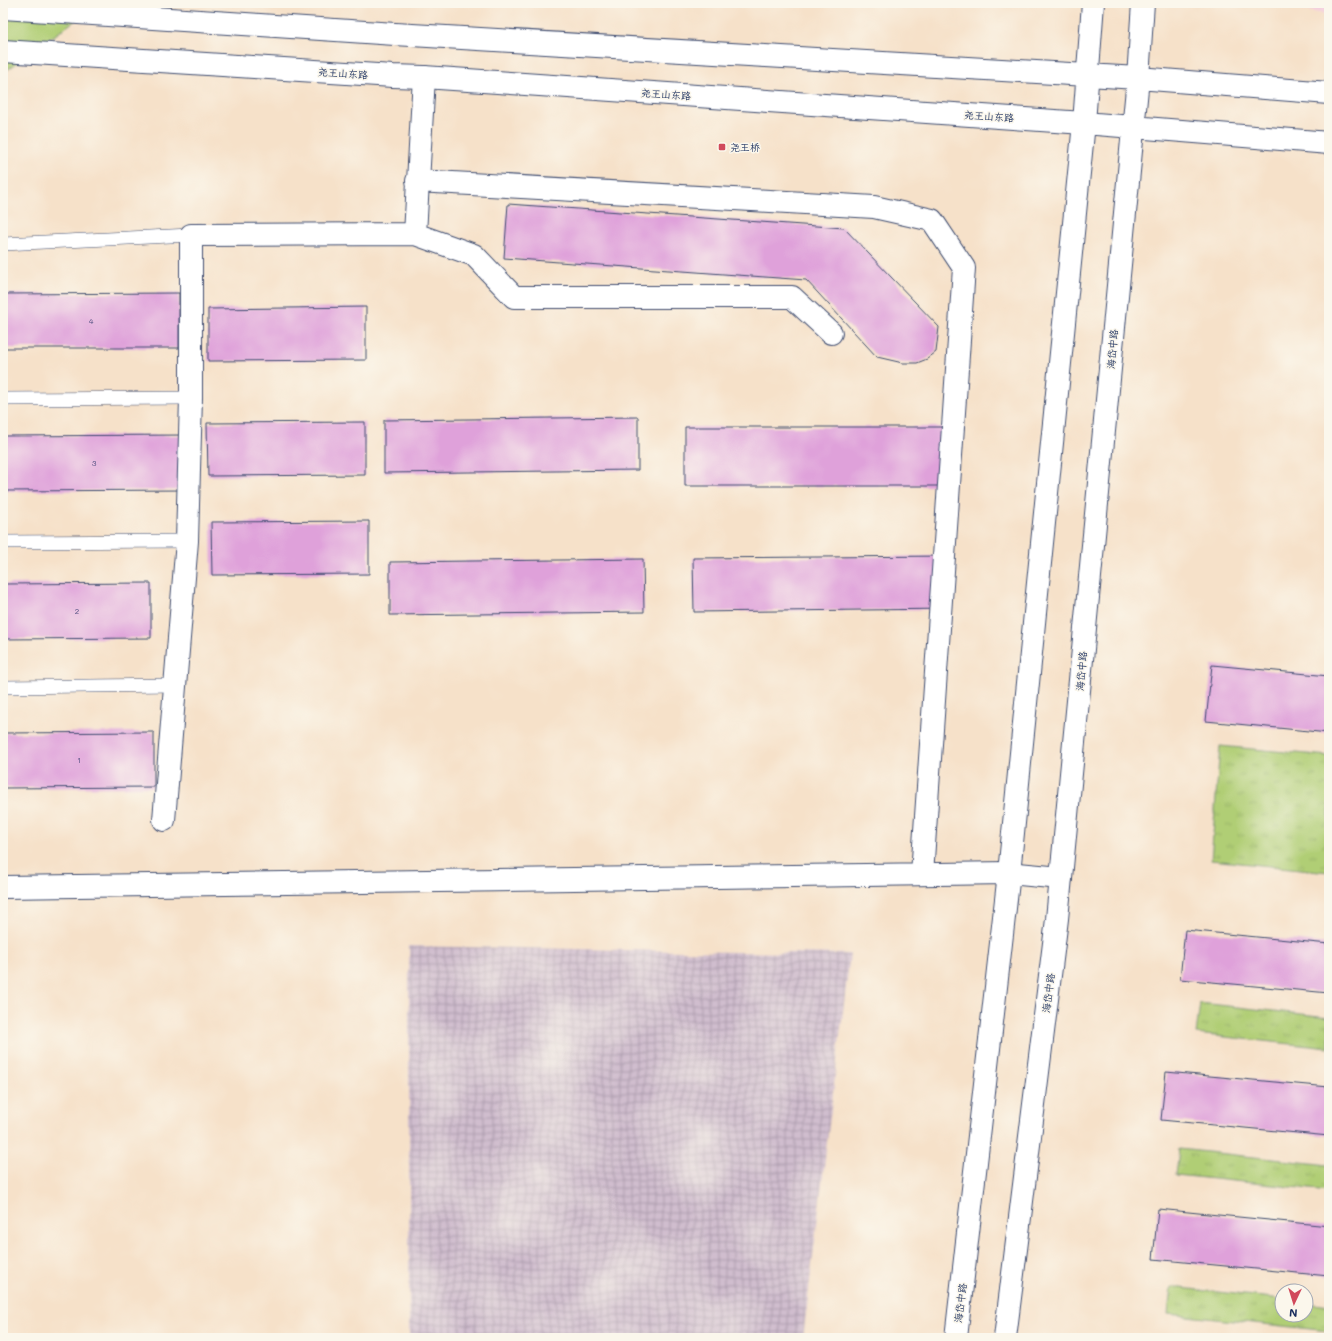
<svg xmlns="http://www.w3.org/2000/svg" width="1332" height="1341" viewBox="0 0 1332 1341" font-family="Mali,'LXGW WenKai TC',sans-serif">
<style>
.built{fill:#f4cfde}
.industrial{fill:url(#industrial-grid)}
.grass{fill:url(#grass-tufts);stroke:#667e6a}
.green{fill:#b0ce75;stroke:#667e6a}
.building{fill:#dfa1da}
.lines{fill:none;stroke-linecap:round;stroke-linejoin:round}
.service-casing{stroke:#3c4a6e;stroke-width:14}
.minor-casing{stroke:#3c4a6e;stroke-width:24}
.primary-casing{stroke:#3c4a6e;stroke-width:24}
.service{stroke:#fff;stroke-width:13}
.minor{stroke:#fff;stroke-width:22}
.primary{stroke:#fff;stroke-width:22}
.poi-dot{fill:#d1495b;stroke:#fbf7ec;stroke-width:1.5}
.labels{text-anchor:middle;stroke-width:3;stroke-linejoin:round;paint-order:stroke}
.number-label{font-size:8px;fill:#4c4c7d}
.street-label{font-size:10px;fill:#1b2f5e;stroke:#fbf7ec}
.poi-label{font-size:10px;fill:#1b2f5e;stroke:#fbf7ec;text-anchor:start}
</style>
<defs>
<pattern id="industrial-grid" width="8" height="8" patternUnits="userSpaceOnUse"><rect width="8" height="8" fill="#d0bdce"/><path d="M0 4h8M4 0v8" fill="none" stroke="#a89aaa"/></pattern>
<pattern id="grass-tufts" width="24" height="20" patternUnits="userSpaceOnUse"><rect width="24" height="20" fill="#b0ce75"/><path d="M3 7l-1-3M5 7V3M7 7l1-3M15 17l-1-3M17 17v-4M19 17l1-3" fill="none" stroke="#97b168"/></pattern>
</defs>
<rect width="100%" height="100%" fill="#fbf7ec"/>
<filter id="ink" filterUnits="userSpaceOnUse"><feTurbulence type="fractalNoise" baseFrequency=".025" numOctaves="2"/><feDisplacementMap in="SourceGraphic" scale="8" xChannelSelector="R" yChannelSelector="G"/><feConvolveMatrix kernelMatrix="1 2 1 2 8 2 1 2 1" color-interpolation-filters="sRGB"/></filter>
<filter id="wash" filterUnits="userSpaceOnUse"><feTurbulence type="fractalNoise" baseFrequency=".012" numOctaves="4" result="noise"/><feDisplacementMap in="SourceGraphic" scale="16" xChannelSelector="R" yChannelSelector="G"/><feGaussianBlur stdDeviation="0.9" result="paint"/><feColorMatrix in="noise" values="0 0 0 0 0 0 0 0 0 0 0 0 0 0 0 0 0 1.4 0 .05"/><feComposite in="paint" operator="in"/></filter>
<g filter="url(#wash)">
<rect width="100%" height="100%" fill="#f6e1c9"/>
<path class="built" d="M1271,3H1329V14L1319,13Z"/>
<path class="industrial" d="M409,946L850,954L803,1338H409Z"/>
<path class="grass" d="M1220,746L1329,756V872L1211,860Z
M1200,1003L1329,1017V1048L1196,1034Z
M1179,1149L1329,1165V1191L1176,1175Z
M1171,1287L1282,1299V1315H1306V1302L1329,1305V1331L1168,1314Z"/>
<path class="green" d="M3,3H99L3,73Z"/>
<g id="blocks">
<path class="building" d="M508,204L844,228L939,327L936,352L927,359L917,363H903L877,357L806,280L504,258Z
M179,293V348H3V294Z
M366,307V360L208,361V309Z
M638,417V470L384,473V420Z
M365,422V475L208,476L207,423Z
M685,427H953V486H685Z
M185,435V490L3,491V436Z
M369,521V574L212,575L211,522Z
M947,556L948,609L694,612L693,558Z
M643,559L644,612L390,615V562Z
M151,583V638L3,639V584Z
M1212,665L1329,676V733L1206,721Z
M154,732V787L3,788V733Z
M1185,930L1329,944V993L1180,979Z
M1166,1072L1329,1087V1136L1161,1120Z
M1158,1209L1329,1226V1276L1153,1259Z"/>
</g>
</g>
<g filter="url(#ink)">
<use href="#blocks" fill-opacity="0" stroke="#3c4a6e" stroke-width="1"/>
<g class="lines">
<defs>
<path id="service" d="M3,244L191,235
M3,399L191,398
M3,542L187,541
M3,687L175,685"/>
<path id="minor" d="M417,181L874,207L932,220L964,268L922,874
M415,234L424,77
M164,820L187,541L191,398V235L415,234L474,255L514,297H792L831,333
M3,887L1009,873L1061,878"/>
<path id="primary" d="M3,8L395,34L1138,78L1329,93
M3,51L393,76L424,77L1084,123L1329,143
M956,1338L1009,873L1084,123L1093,3
M1005,1338L1057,919L1138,78L1143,3"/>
</defs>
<use href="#service" class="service-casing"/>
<use href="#minor" class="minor-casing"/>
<use href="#primary" class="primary-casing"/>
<use href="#service" class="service"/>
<use href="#minor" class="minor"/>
<use href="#primary" class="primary"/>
</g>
</g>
<rect class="poi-dot" x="718" y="143" width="8" height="8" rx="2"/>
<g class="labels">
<g class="number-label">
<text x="91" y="324">4</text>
<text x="94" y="466">3</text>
<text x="77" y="614">2</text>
<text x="79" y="763">1</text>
</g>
<g class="street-label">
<text transform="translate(343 73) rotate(4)" y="4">尧王山东路</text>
<text transform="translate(666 94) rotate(4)" y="4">尧王山东路</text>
<text transform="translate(989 116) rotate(4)" y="4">尧王山东路</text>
<text transform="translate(1112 349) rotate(-85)" y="4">海岱中路</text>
<text transform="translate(1081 671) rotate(-85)" y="4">海岱中路</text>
<text transform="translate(1048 993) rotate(-83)" y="4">海岱中路</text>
<text transform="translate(960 1303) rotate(-83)" y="4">海岱中路</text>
</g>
<g class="poi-label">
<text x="730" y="151">尧王桥</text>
</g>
</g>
<rect width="1332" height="1341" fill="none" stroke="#fbf7ec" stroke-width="16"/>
<g transform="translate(1294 1303) rotate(184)"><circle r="19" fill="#fbf7ec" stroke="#a1a7b3"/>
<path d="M0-3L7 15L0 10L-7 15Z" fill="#d1495b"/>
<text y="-6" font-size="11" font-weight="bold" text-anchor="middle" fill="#1b2f5e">N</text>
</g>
</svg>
